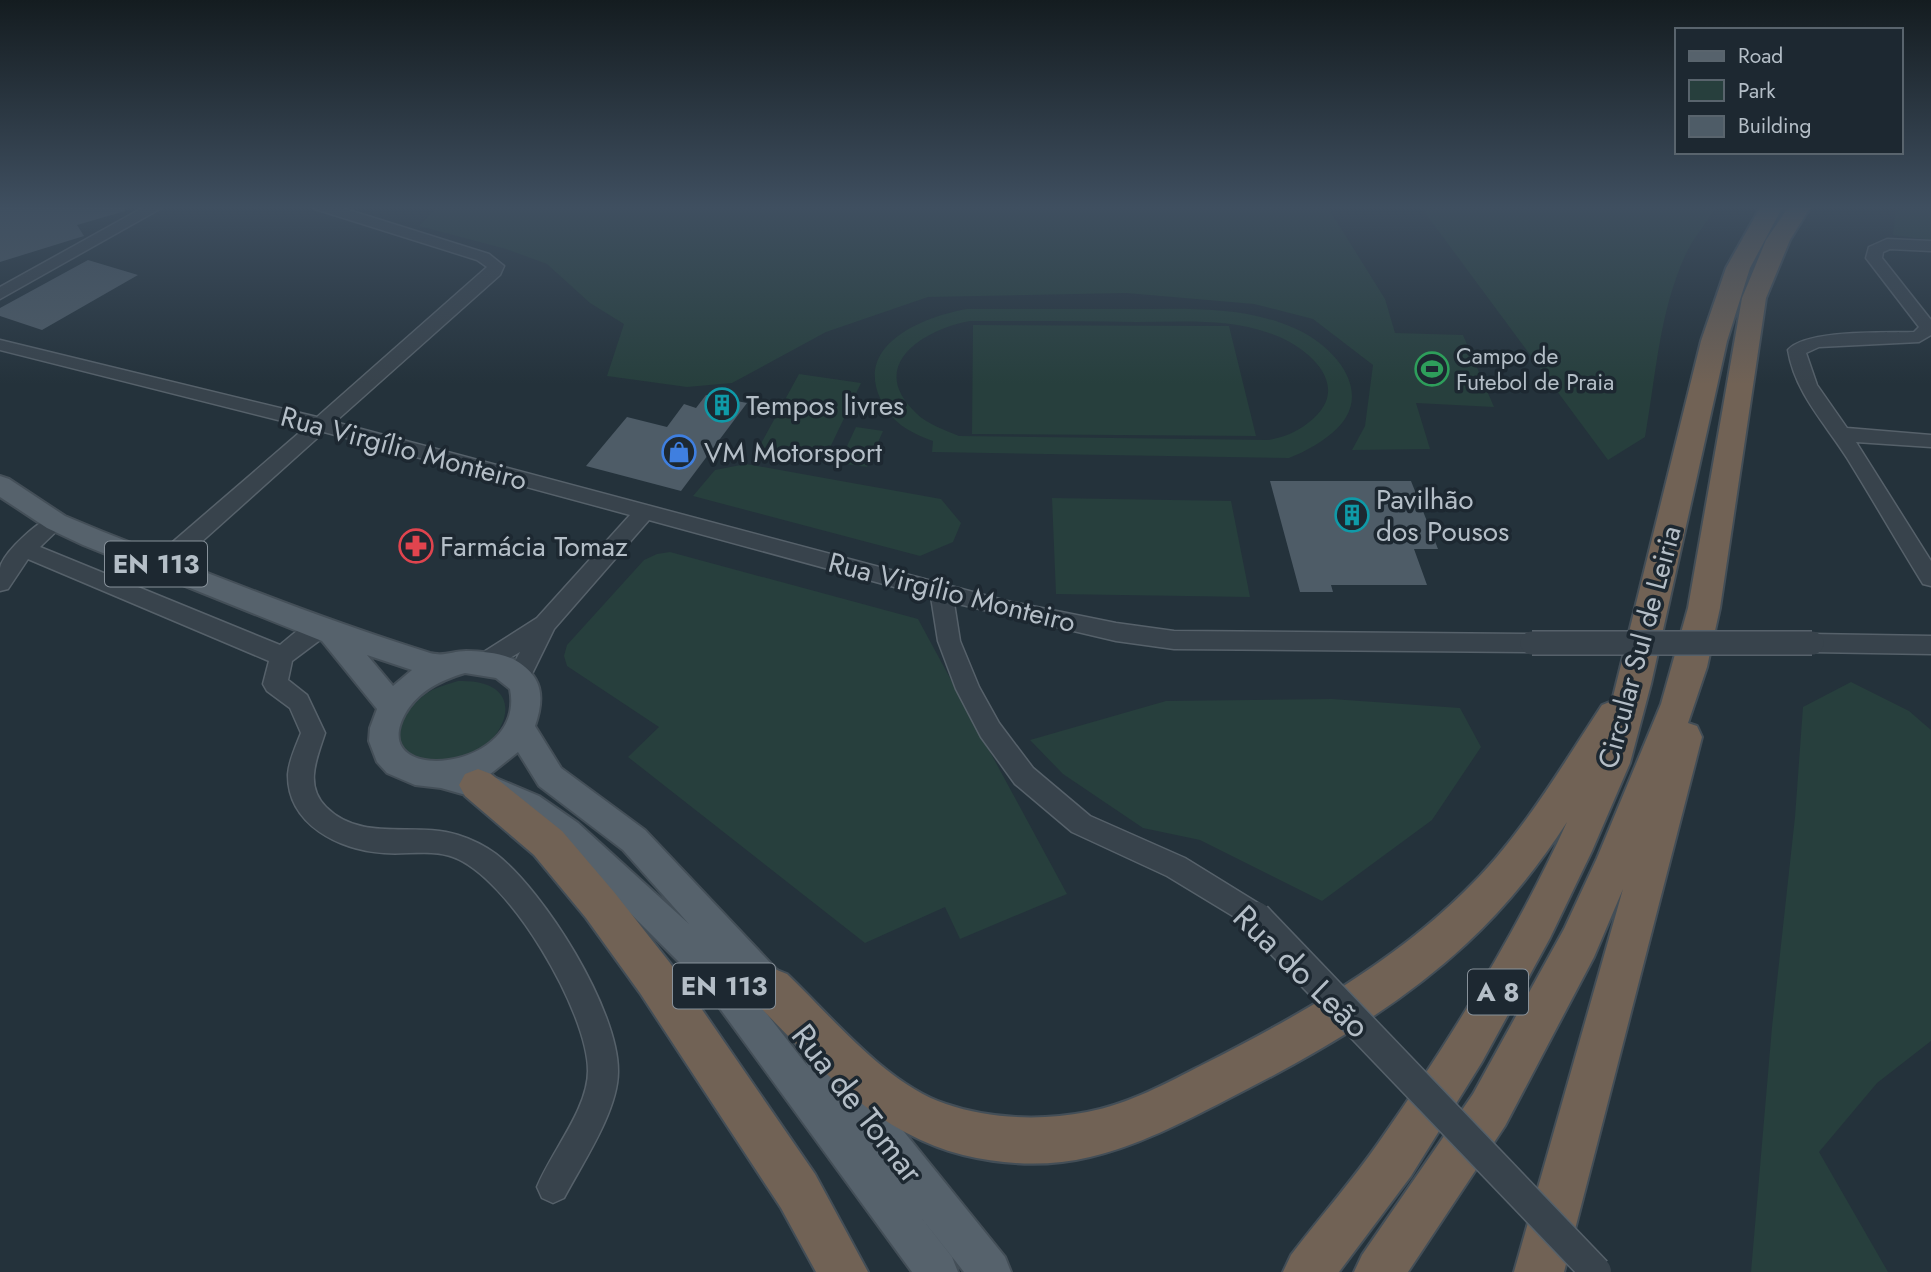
<svg xmlns="http://www.w3.org/2000/svg" width="1931" height="1272" viewBox="0 0 1931 1272" font-family="Jost,sans-serif">
<style>
.green{fill:#273f3d;fill-rule:evenodd}
.building{fill:#4e5c67}
.lines{fill:none;stroke-linecap:round;stroke-linejoin:round}
.minor-casing{stroke:#56616a;stroke-width:3}
.major-casing{stroke:#444f58;stroke-width:4}
.highway-casing{stroke:#434e57;stroke-width:4}
.minor{fill:#38434c;fill-rule:evenodd}
.major{fill:#56626c;fill-rule:evenodd}
.highway{fill:#716255;fill-rule:evenodd}
.minor-bridge-far1-casing{stroke:#56616a;stroke-width:26;stroke-linecap:butt}
.minor-bridge-casing{stroke:#56616a;stroke-width:33;stroke-linecap:butt}
.minor-bridge-far1{stroke:#38434c;stroke-width:23}
.minor-bridge{stroke:#38434c;stroke-width:30}
.labels{text-anchor:middle;stroke-width:7;stroke-linejoin:round;paint-order:stroke}
.far-poi-label{font-size:23px;fill:#b4bec7;stroke:#1d2831;text-anchor:start}
.shield{fill:#1d2831;stroke:#87919a;stroke-width:2}
.shield-label{font-size:26px;font-weight:bold;fill:#b4bec7}
.poi-label{font-size:28px;fill:#b4bec7;stroke:#1d2831;text-anchor:start}
.street-label{font-size:28px;fill:#b4bec7;stroke:#1d2831}
.near-street-label{font-size:33px;fill:#b4bec7;stroke:#1d2831}
</style>
<rect width="100%" height="100%" fill="#24323b"/>
<path class="green" d="M438,206H1327L1385,299L1395,333L1463,335L1494,407L1416,403L1430,449L1352,450L1365,426L1373,365L1313,319L1254,304L1126,293L928,297L826,332L732,383L687,387L607,376L624,324L590,303L547,264L506,249L419,226Z
M1420,206H1717C1707,223 1692,239 1685,256C1659,313 1656,376 1645,437L1608,460Z
M1896,206H1931V240L1893,235Z
M967,309C1020,309 1073,309 1127,309C1183,309 1242,305 1294,328C1328,342 1372,385 1342,423C1330,438 1307,451 1289,458L932,452L933,441C908,432 891,422 880,398C855,343 926,316 967,309ZM970,321C1025,321 1081,321 1136,322C1180,322 1227,318 1269,333C1308,346 1356,387 1308,423C1295,433 1284,437 1269,440L959,436C945,430 927,424 916,413C865,365 925,329 970,321Z
M973,325L1229,326L1256,436L972,434Z
M799,374L861,383L824,460L758,449Z
M856,427L883,431L867,467L839,463Z
M746,464L941,499L961,523L953,542L920,556L693,496L715,470Z
M1052,498L1231,501L1250,597L1056,594Z
M670,552L918,619L1067,894L960,939L945,907L865,943L628,757L659,727L567,666L564,656L567,645L644,560L657,554Z
M458,681C550,678 491,779 425,761C386,751 398,716 423,696C433,688 445,685 458,681Z
M1851,682L1909,711L1931,730V1041L1877,1083L1819,1152L1888,1272H1751L1772,1027L1795,817L1803,707Z
M1332,699L1460,708L1481,747L1432,820L1322,901L1200,840L1143,828L1063,774L1030,740L1166,701Z"/>
<path class="building" d="M0,206H124L125,211L77,225L84,236L0,262Z
M88,260L138,275L42,330L0,316V308Z
M706,395L747,403L681,491L586,466L627,417L667,427L684,404L696,408Z
M1270,481H1411L1438,549H1414L1427,585H1331L1333,592H1300Z"/>
<g class="lines">
<defs>
<path id="minor" d="M146,206H165L0,299V287Z
M312,206H336L489,254L504,266L500,275L335,422L1007,601L1116,623L1174,631L1532,634L1540,637L1543,643L1540,649L1532,652L1174,649L1116,641L954,603L960,641L979,687L999,723L1033,768L1090,816L1185,858L1266,908L1270,917L1266,926L1256,930L1167,876L1072,832L1015,784L981,737L956,689L938,641L931,597L649,520L554,629L527,684L519,686L511,684L507,677L520,652L487,671L479,669L475,662L479,655L537,618L630,515L324,432L169,571L161,573L153,571L150,565L153,559L306,427L0,350V340L317,417L487,267L477,260L315,209Z
M1887,239L1931,241V251L1890,249L1883,252L1882,258L1931,320V335L1919,342L1819,347L1806,353L1817,385L1847,428L1931,435V447L1856,442L1931,561V586L1923,584C1897,542 1873,500 1847,458C1825,423 1795,393 1788,350C1806,329 1886,333 1914,332L1919,327L1866,258L1869,247Z
M56,515L63,517L66,522L40,547L280,645C293,635 310,616 328,622L331,628L328,634L292,661L288,680L307,695L325,733C317,758 304,785 326,807C362,843 415,821 458,835C471,839 485,846 496,854C544,891 619,1010 618,1072C618,1111 582,1164 564,1198L553,1203L542,1198L537,1187C551,1152 588,1109 588,1071C588,1012 509,877 453,857C432,849 406,855 384,853C340,850 287,825 288,774C289,760 296,746 301,733L290,708L267,691L263,684L269,661L28,559L8,589L0,591C0,584 0,575 0,568C3,552 40,519 56,515Z
M1812,634L1931,636V654L1812,652L1804,649L1801,643L1804,637Z"/>
<path id="major" d="M0,476L9,479L65,516L101,531C210,574 318,618 430,653C445,657 452,651 466,651C479,651 501,653 513,659C543,675 545,697 535,726L561,768L645,830L794,988L799,1001L794,1014L781,1019L768,1014L760,1005L809,1068L806,1063L812,1050L825,1044L838,1050L1005,1257L1011,1272H964L920,1216L952,1257L958,1272H912L705,988L609,892L556,843L517,816L473,797L441,788L415,785L387,773L377,762L369,741L370,728L377,709L322,641L83,545L47,528L0,497ZM367,655L412,670L393,686ZM465,673L496,678L510,689C527,772 365,787 405,714C418,691 441,680 465,673ZM518,752L539,786L623,850L689,924L578,823L539,796L489,775Z"/>
<path id="highway" d="M1761,206H1783L1750,268L1727,341L1651,684L1630,763L1592,851L1550,938L1482,1062L1411,1176L1339,1272H1283L1291,1255C1320,1217 1352,1181 1379,1142C1447,1045 1518,930 1567,822C1538,867 1505,908 1466,944C1396,1009 1311,1057 1226,1100C1183,1122 1138,1146 1090,1157C1049,1167 1004,1165 963,1155C876,1133 818,1066 757,1004L751,989L757,974L772,968L787,974C832,1017 886,1084 946,1104C990,1119 1041,1121 1087,1112C1129,1104 1167,1083 1204,1064C1296,1017 1390,965 1464,892C1520,838 1560,769 1602,705L1612,701L1701,341L1726,268Z
M1789,206H1811L1790,240L1766,298L1720,608L1707,667L1688,723L1697,726L1702,737L1564,1272H1514L1623,889L1594,957L1505,1126L1408,1272H1354L1362,1255L1473,1094L1564,929L1597,858L1661,704L1688,608L1742,298L1766,240Z
M478,769L491,774L562,831L614,892L670,963L815,1174L868,1272H816L781,1208L640,993L586,918L534,855L465,796L459,785L465,774Z"/>
</defs>
<use href="#minor" class="minor-casing"/>
<use href="#major" class="major-casing"/>
<use href="#highway" class="highway-casing"/>
<use href="#minor" class="minor"/>
<use href="#major" class="major"/>
<use href="#highway" class="highway"/>
<defs>
<path id="minor-bridge-far1" d="M1532,643H1812"/>
<path id="minor-bridge" d="M1256,917L1596,1272"/>
</defs>
<use href="#minor-bridge-far1" class="minor-bridge-far1-casing"/>
<use href="#minor-bridge" class="minor-bridge-casing"/>
<use href="#minor-bridge-far1" class="minor-bridge-far1"/>
<use href="#minor-bridge" class="minor-bridge"/>
</g>
<linearGradient id="sky" x2="0" y2="1"><stop stop-color="#141c20"/><stop offset="0.54" stop-color="#3f4f60"/><stop offset="1" stop-color="#3f4f60" stop-opacity="0"/></linearGradient>
<rect width="1931" height="384" fill="url(#sky)"/>
<defs>
<symbol id="stadium-ring" viewBox="-11 -11 22 22"><circle r="9.5" fill="#1d2831" stroke="#2e9e5b" stroke-width="1.5"/><path d="M0-5a6.5 5 0 1 0 0 10a6.5 5 0 1 0 0-10ZM-3.5-1.8h7v3.6h-7Z" fill="#2e9e5b"/></symbol>
<symbol id="building-ring" viewBox="-11 -11 22 22"><circle r="9.5" fill="#1d2831" stroke="#0f9aa8" stroke-width="1.5"/><path d="M-4-6H4V6H1V3H-1V6H-4ZM-2.5-4.3h1.7v1.8h-1.7ZM.8-4.3h1.7v1.8H.8ZM-2.5-1h1.7V.8h-1.7ZM.8-1h1.7V.8H.8Z" fill="#0f9aa8"/></symbol>
<symbol id="shop-ring" viewBox="-11 -11 22 22"><circle r="9.5" fill="#1d2831" stroke="#3f7fe0" stroke-width="1.5"/><path d="M-5-2.5h2.3a2.7 3.5 0 0 1 5.4 0H5L5.5 6h-11ZM-1.5-2.5h3a1.5 2.3 0 0 0-3 0Z" fill="#3f7fe0"/></symbol>
<symbol id="pharmacy-ring" viewBox="-11 -11 22 22"><circle r="9.5" fill="#1d2831" stroke="#e0444e" stroke-width="1.5"/><path d="M-2-6h4v4h4v4h-4v4h-4v-4h-4v-4h4Z" fill="#e0444e"/></symbol>
</defs>
<g fill-rule="evenodd">
<use href="#stadium-ring" x="1413" y="350" width="38" height="38"/>
<use href="#building-ring" x="703" y="386" width="38" height="38"/>
<use href="#shop-ring" x="660" y="433" width="38" height="38"/>
<use href="#building-ring" x="1333" y="496" width="38" height="38"/>
<use href="#pharmacy-ring" x="397" y="527" width="38" height="38"/>
</g>
<g class="labels">
<g class="far-poi-label">
<text x="1456" y="364">Campo de<tspan x="1456" dy="26">Futebol de Praia</tspan></text>
</g>
<g class="shield">
<rect x="105" y="541.5" width="102" height="45" rx="5"/>
<rect x="673" y="963.5" width="102" height="45" rx="5"/>
<rect x="1468" y="969.5" width="60" height="45" rx="5"/>
</g>
<g class="shield-label">
<text x="156" y="573">EN 113</text>
<text x="724" y="995">EN 113</text>
<text x="1498" y="1001">A 8</text>
</g>
<g class="poi-label">
<text x="746" y="415">Tempos livres</text>
<text x="704" y="462">VM Motorsport</text>
<text x="1376" y="509">Pavilhão<tspan x="1376" dy="32">dos Pousos</tspan></text>
<text x="440" y="556">Farmácia Tomaz</text>
</g>
<g class="street-label">
<text transform="translate(404 448) rotate(15)" y="10">Rua Virgílio Monteiro</text>
<text transform="translate(952 592) rotate(14)" y="10">Rua Virgílio Monteiro</text>
<text transform="translate(1639 647) rotate(-75)" y="10">Circular Sul de Leiria</text>
</g>
<g class="near-street-label">
<text transform="translate(1302 971) rotate(44)" y="12">Rua do Leão</text>
<text transform="translate(858 1103) rotate(52)" y="12">Rua de Tomar</text>
</g>
</g>
<rect x="1675" y="28" width="228" height="126" fill="#1d2831" stroke="#59646d" stroke-width="2"/>
<rect x="1689" y="51" width="35" height="10" fill="#56626c" stroke="#59646d" stroke-width="2"/>
<text x="1738" y="63" font-size="21" fill="#b4bec7">Road</text>
<rect x="1689" y="80" width="35" height="21" fill="#273f3d" stroke="#59646d" stroke-width="2"/>
<text x="1738" y="98" font-size="21" fill="#b4bec7">Park</text>
<rect x="1689" y="116" width="35" height="21" fill="#4e5c67" stroke="#59646d" stroke-width="2"/>
<text x="1738" y="133" font-size="21" fill="#b4bec7">Building</text>
</svg>
